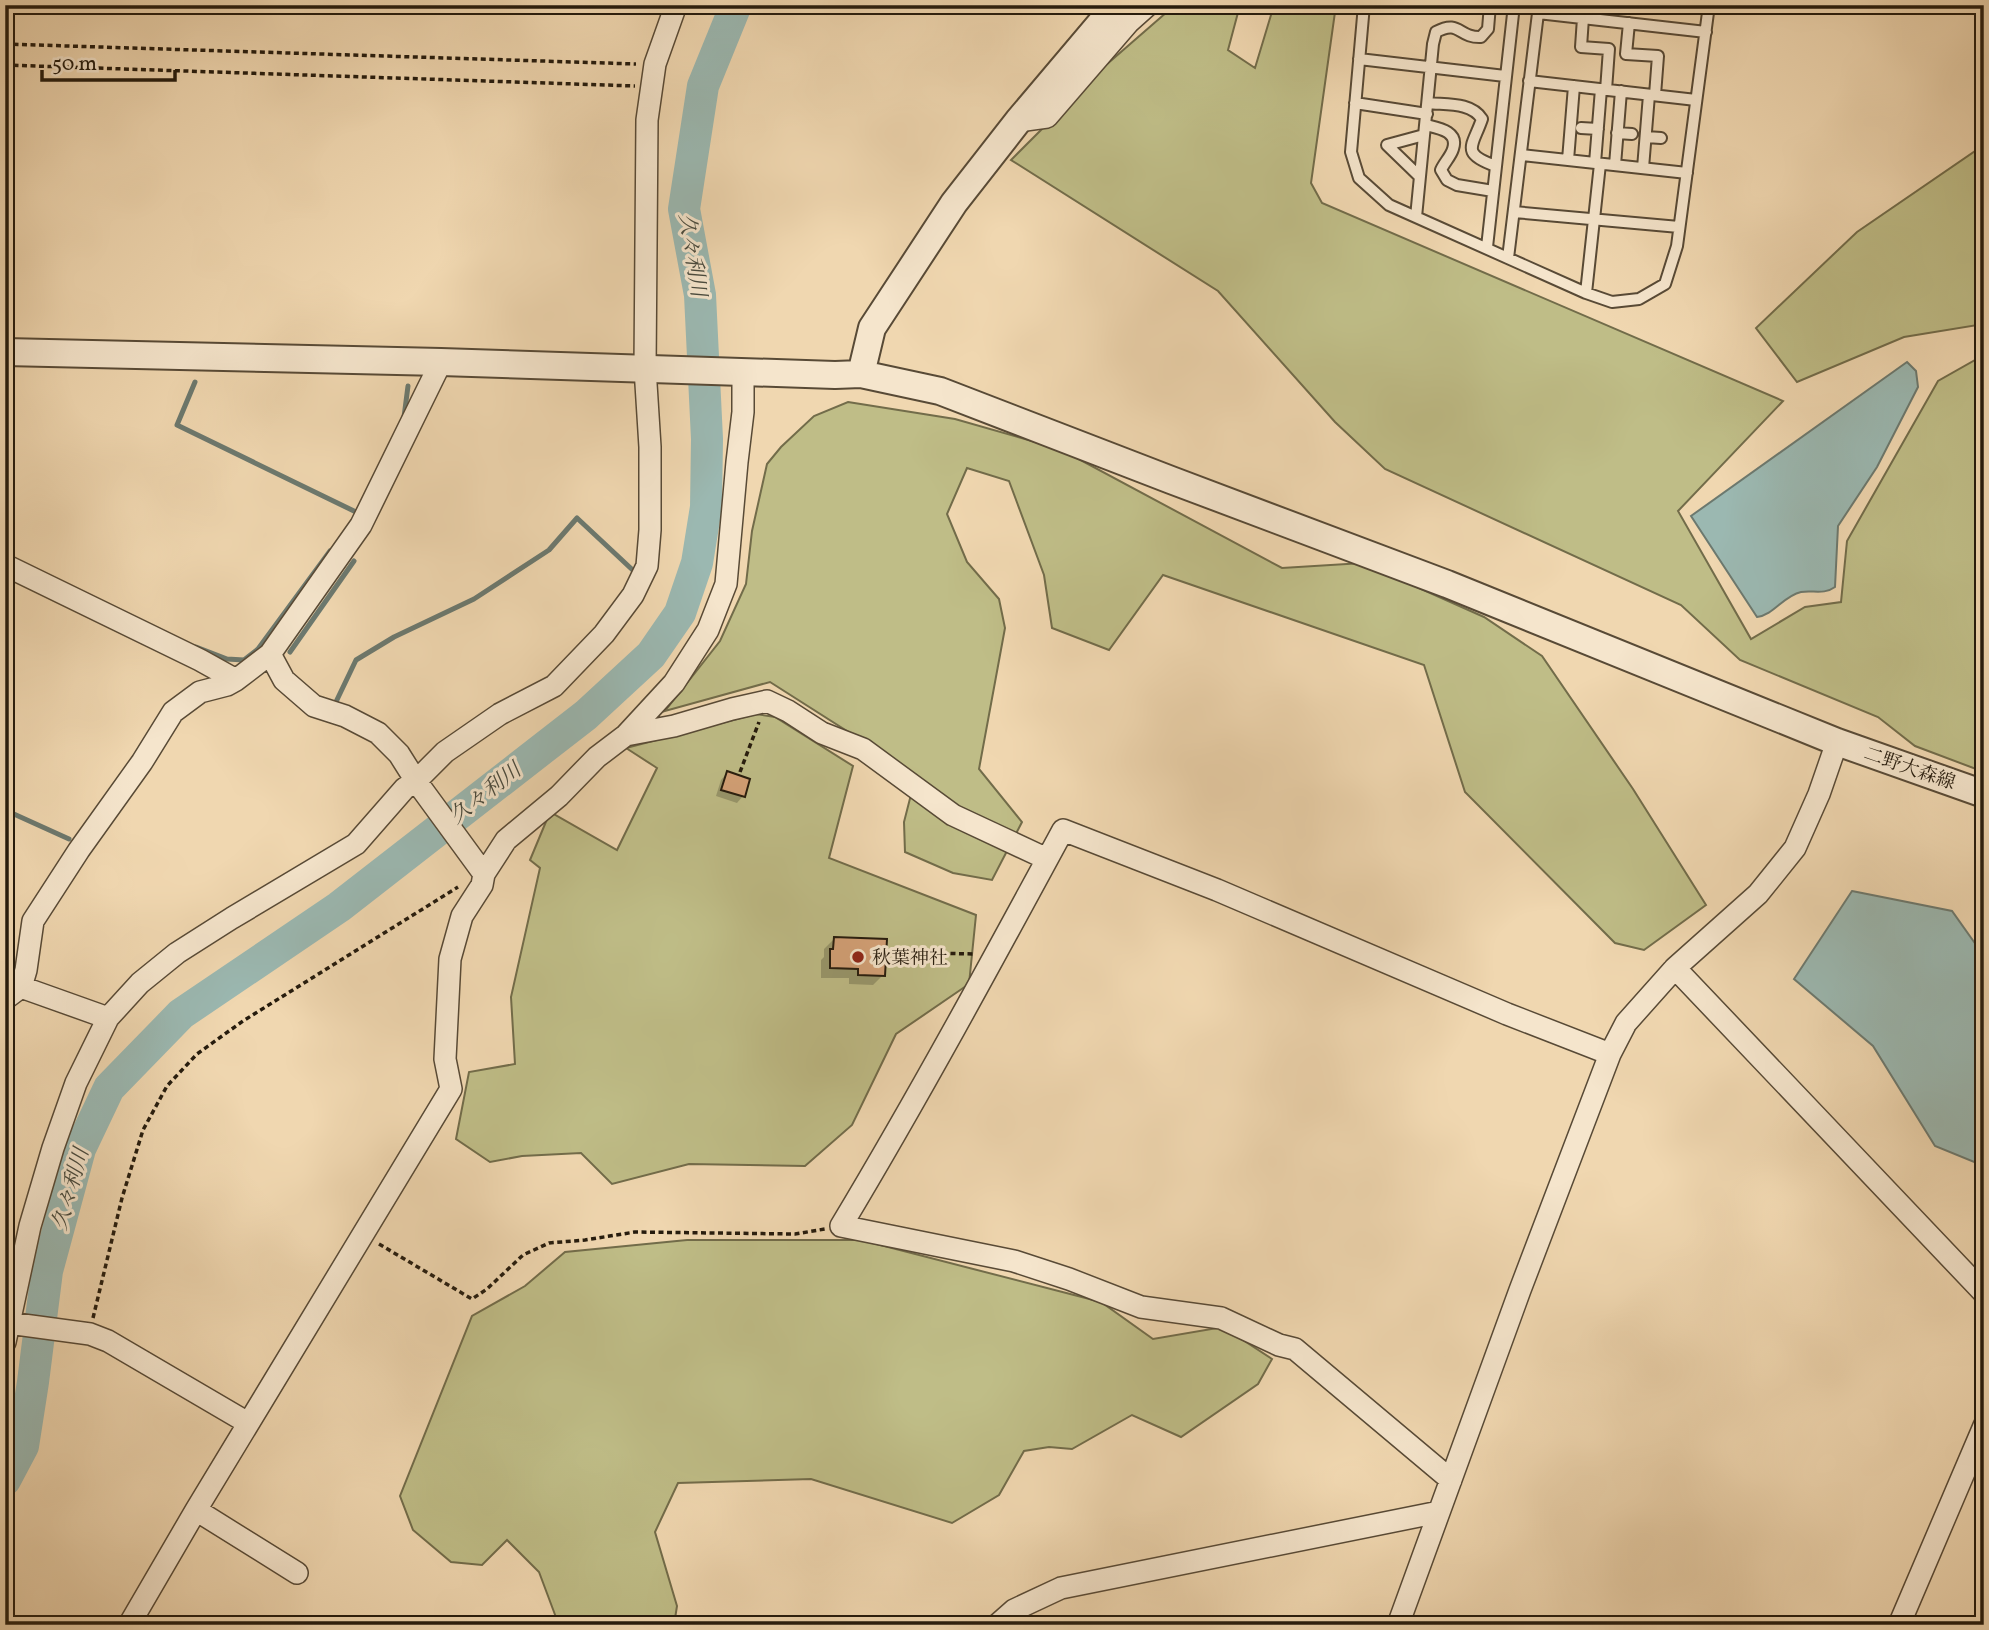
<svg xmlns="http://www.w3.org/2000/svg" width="1989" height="1630" viewBox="0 0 1989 1630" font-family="Vollkorn,'Noto Serif JP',serif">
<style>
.green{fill:#bfbd87;stroke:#726c4a;stroke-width:2}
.water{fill:#9bb8b1;stroke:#6c796f;stroke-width:2}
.shadow{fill:#0003}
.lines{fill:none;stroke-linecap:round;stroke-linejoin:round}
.stream{stroke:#6c796f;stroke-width:5}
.river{stroke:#9bb8b1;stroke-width:32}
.building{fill:#d5a278;stroke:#251b0d;stroke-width:2}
.service-casing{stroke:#584a36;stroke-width:14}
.minor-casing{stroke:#584a36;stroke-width:24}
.tertiary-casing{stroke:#584a36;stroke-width:30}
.path{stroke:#251b0d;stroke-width:3.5;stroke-dasharray:5 3.5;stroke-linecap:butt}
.service{stroke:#f5e5cc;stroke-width:10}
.minor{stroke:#f5e5cc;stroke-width:21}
.tertiary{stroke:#f5e5cc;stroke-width:26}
.poi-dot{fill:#8f2418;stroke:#f5e5cc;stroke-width:2.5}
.labels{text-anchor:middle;stroke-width:6;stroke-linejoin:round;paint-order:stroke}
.street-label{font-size:19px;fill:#251b0d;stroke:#f5e5cc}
.poi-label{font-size:19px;fill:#251b0d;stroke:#f5e5cc;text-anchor:start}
.water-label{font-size:21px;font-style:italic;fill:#484a3e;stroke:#f5e5cc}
</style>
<rect width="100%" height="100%" fill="#f0d7b0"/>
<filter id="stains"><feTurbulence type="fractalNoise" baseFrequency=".00286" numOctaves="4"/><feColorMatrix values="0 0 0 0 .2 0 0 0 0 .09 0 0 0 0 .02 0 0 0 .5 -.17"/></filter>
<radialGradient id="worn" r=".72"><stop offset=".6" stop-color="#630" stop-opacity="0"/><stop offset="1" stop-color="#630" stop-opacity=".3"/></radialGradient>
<path class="green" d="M1175,5H1240L1228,50L1255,68L1274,5H1336L1311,183L1322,203L1783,401L1678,511L1751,639L1805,607L1841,602L1847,541L1938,381L1984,355V772L1915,746L1878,717L1740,660L1681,605L1385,469L1335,422L1218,291L1011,160L1106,65Z
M1984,145V324L1904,337L1797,382L1756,328L1857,232Z
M848,402L955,419L1060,449L1282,568L1363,563L1484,617L1542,656L1633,789L1706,905L1644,950L1615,943L1465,792L1424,665L1163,575L1109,650L1052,628L1044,575L1009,481L967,468L947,514L967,562L999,599L1005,628L979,769L1022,822L992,880L953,873L905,852L904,822L916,775L770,682L665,711L720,641L746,584L752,531L767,464L781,447L814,416Z
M756,714L775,717L853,766L829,858L976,915L969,984L896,1034L852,1125L805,1166L689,1164L612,1184L581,1153L522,1156L490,1162L456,1139L469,1072L515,1064L511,997L540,868L530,860L550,812L617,850L657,768L626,748Z
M687,1240H861L1101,1302L1153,1339L1223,1327L1272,1359L1258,1384L1181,1437L1132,1415L1072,1449L1049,1447L1024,1451L999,1495L952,1523L811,1479L678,1483L655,1532L677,1606L674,1625H578L557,1620L539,1572L507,1540L482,1565L451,1562L413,1530L400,1496L472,1316L525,1286L565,1252Z"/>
<path class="water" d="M1907,362L1916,371L1918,387L1877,467L1838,526L1835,587C1824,595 1813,590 1801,592C1783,596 1774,615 1757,617L1691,516Z
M1852,891L1952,911L1984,956V1166L1935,1146L1873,1046L1794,979Z"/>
<path class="shadow" d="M727,773L748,780L743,796L737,803L716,796L721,780Z
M834,939L883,975L873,985L849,984V978H821V960L824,957V949Z"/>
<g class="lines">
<path class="stream" d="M195,382L177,425L356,512
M404,417L408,386
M196,647L227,659L244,660L258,649L330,551
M290,652L354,561
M334,706L356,660L394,637L474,599L549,550L577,518L638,575
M5,810L69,839"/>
<path class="river" d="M5,1480L23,1446L33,1382L47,1271L80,1149L109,1088L181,1014L339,907L586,715L651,655L680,613L697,563L706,507L707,439L700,295L684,209L703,86L736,5"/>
</g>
<path class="building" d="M727,771L750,779L745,797L721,790Z
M834,937L887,939L885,976L858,975V969L830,968V949H833Z"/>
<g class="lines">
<defs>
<path id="service" d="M1364,5L1351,152L1359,178L1389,205L1586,293L1612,302L1639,299L1665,284L1677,246L1709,5
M1498,5L1514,7
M1538,13L1706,32
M1583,18L1581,47L1609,49L1606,90
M1629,23L1626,54L1658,56L1655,95
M1359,59L1505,76
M1529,81L1696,100
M1355,103L1427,114
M1428,103C1447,105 1471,102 1482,119C1473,146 1459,153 1496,166
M1426,125C1438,128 1459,131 1453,149C1451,156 1444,163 1441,170L1447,180L1457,185L1493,191
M1581,128L1598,129
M1617,133L1632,134
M1646,137L1661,138
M1521,155L1687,173
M1568,160L1574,86
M1595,163L1601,89
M1615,165L1621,91
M1643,168L1649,95
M1419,176L1387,145L1424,135
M1514,212L1679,227
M1416,217L1433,44L1436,32C1460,19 1458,38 1481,37L1488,29L1490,5
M1487,247L1514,5
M1508,258L1539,5
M1586,293L1600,164"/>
<path id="minor" d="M1018,121L1047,117L1129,22L1148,5
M5,565L200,660L236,680
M270,654L284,680L314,706L345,716L378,733L399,754L416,781L484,874
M626,735L674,726L732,709L767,701L788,711L822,733L863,749L953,815L1047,859
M1675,968L1984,1293
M21,987L108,1018
M5,999L21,987L26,970L33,921L79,850L142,762L173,712L200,692L227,685L236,680L270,654L361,525L441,362
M11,1321L16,1324L90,1334L108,1341L248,1423
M5,1342L30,1226L53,1148L76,1083L108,1018L140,983L177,953L232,918L356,844L405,788L416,781L445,752L500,714L554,686L604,634L633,595L647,566L650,530V447L645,368L647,120L655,64L676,5
M1451,1480L1295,1349L1279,1345L1221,1318L1141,1307L1069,1279L1014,1261L841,1226C919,1096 991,963 1063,830L1217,890L1507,1014L1610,1054
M196,1510L297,1573
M129,1625L196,1510L451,1089L445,1059L450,959L462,916L482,885L484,874L506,840L559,796L597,757L626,735L674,683L708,630L726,584L737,462L743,412V372
M997,1625L1014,1610L1061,1588L1439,1512
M1398,1625L1520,1290L1610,1054L1626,1023L1675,968L1758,894L1795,848L1819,794L1837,742
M1899,1625L1984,1426"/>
<path id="tertiary" d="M5,352L441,362L835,375L861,374L940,391L1171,480L1447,584L1837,742L1984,794
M861,374L872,328L954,203L1018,121L1116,5"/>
</defs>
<use href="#service" class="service-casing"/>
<use href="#minor" class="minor-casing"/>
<use href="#tertiary" class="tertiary-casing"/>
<path class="path" d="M5,44L636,64
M5,65L635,86
M740,772L759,722
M891,952L973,954
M379,1244L472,1299L487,1289L523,1255L549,1243L585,1240L635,1232L795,1234L825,1229
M93,1318L122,1198L143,1130L167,1086L197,1054L243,1021L458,887"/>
<use href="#service" class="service"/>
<use href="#minor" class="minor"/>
<use href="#tertiary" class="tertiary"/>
</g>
<circle class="poi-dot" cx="858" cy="957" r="7"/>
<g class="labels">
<g class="street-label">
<text transform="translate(1910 767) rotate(19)" y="7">二野大森線</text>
</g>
<g class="poi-label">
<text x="872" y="964">秋葉神社</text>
</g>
<g class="water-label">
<text transform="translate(693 255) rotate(81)" y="7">久々利川</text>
<text transform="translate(485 793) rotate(-38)" y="7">久々利川</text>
<text transform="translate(70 1189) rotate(-74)" y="7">久々利川</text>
</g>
</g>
<rect width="1989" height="1630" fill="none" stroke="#f0d7b0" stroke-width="28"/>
<rect x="7" y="7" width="1975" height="1616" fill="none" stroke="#251b0d" stroke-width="3.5"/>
<rect x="14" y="14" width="1961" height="1602" fill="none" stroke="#251b0d" stroke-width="2"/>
<path d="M42 70v10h133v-10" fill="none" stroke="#251b0d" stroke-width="3.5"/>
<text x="52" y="70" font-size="21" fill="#251b0d" stroke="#f5e5cc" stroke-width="5" paint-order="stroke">50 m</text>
<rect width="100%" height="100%" filter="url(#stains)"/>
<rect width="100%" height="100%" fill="url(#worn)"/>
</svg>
